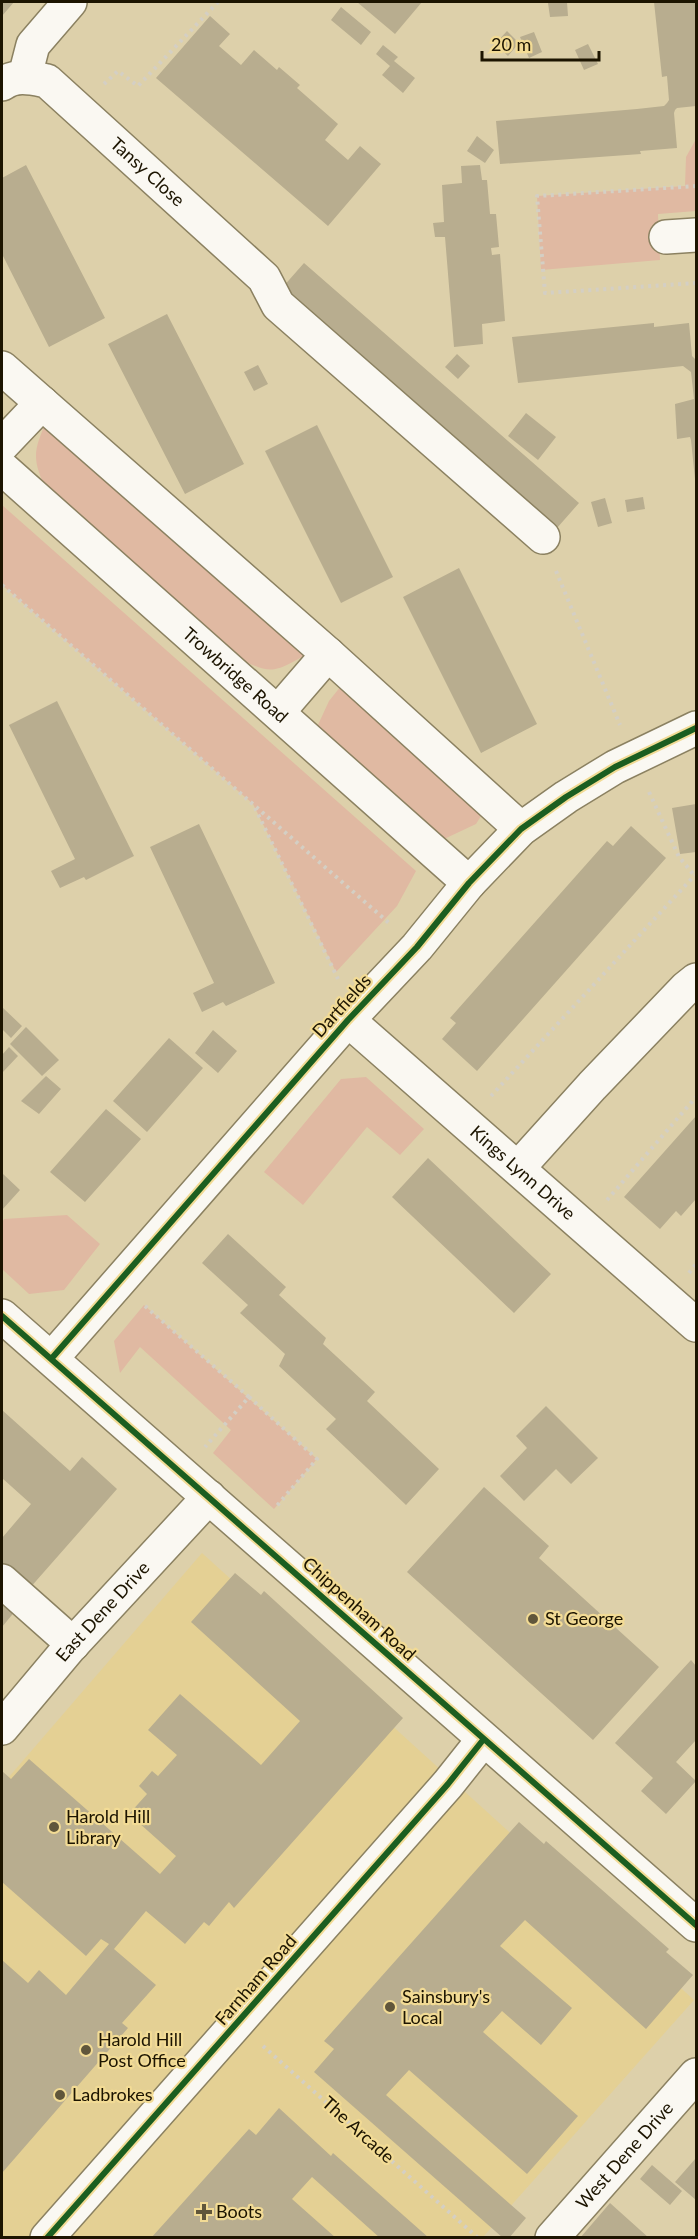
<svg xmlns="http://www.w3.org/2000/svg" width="698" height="2239" viewBox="0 0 698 2239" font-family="Lato,sans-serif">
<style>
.built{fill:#e4d094}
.green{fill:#e0b9a2}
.building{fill:#b8ad8f}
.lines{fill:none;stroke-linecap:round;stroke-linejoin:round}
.minor-casing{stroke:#8b8161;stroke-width:36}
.path{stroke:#d4cfc4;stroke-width:4;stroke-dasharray:3 4.5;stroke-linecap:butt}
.minor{stroke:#faf8f2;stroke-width:33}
.cycleway-casing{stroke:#f2db95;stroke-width:10}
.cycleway{stroke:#1b5e20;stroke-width:6}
.poi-dot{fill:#60563b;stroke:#f2db95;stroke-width:2}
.labels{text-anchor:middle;stroke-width:4.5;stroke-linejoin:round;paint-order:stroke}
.street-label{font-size:18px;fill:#1c1400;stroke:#f2db95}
.poi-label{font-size:18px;fill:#1c1400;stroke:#f2db95;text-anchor:start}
</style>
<rect width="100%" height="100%" fill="#ddd0aa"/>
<path class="built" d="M202,1553L694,2000L483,2237L2,2238V1785Z"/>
<path class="green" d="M696,139V211L658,214L660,260L541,270L537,196L685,186L686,157Z
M48,418L311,652C273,673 273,676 234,656L48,493C31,459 33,451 48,418Z
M2,505L416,871L397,906L336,972L253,804L2,585Z
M345,681L486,808L476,824L442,840L317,727L329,701Z
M366,1077L424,1129L400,1155L367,1127L303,1205L264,1172L341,1079Z
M67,1215L100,1244L64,1290L29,1294L2,1269V1223L4,1219Z
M144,1305L317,1459L274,1509L213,1453L231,1430L140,1347L120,1373L114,1341Z"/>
<path class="building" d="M2,2H14L2,16Z
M357,2H422L395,34Z
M567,2L568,16L550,17L548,3Z
M654,2H696V106L677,108L675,110L674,113L677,148L640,151L641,154L500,164L496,121L637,109L664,106L667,103L669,100L667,76L662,77Z
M341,7L371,32L361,45L331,20Z
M210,16L230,34L219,46L241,65L254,50L277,70L279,67L300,85L297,88L338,124L325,140L348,160L360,146L381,164L328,226L156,78Z
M507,31L519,43L508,56L495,44Z
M534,32L542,52L529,58L520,37Z
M588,44L598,64L584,70L575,50Z
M383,45L398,57L394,61L415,78L403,93L382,75L390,66L376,54Z
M477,136L494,150L485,163L467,151Z
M26,165L105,318L49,347L2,254V178Z
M480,165L482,180H487L490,214H496L499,247L491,248L492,255L500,254L505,321L482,324L483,344L454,347L445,237H435L433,223L444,222L442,185L462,183L461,166Z
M304,263L579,503L557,528L282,288Z
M167,314L244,464L185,494L108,344Z
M654,323V327L689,323L692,356L696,360V479H695L691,440L690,437L677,439L675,404L694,399L691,372L683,366L518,383L512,337Z
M457,354L470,366L458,379L445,367Z
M258,365L268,384L254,391L244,372Z
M526,413L556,437L538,460L508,436Z
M317,425L393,577L341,603L265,451Z
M643,497L645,509L627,512L625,500Z
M605,498L612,523L598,527L591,502Z
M459,568L537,724L481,753L403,597Z
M57,701L134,856L86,880L84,877L60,888L51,871L75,859L9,725Z
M696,804V852L680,854L672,808Z
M199,824L275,983L226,1006L223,1002L202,1012L193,993L214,983L150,847Z
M631,826L666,858L477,1071L442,1039L456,1023L450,1018L607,841L613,846Z
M2,1007L22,1026L11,1038L2,1029Z
M26,1027L59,1060L42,1076L10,1044Z
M213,1030L237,1051L218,1073L195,1053Z
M169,1038L203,1068L147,1132L113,1101Z
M9,1047L18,1056L2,1073V1055Z
M46,1076L61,1089L39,1114L21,1101Z
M106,1109L141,1139L85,1202L50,1172Z
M696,1116V1199L681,1216L676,1211L660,1229L624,1197Z
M428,1158L551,1274L514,1313L392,1197Z
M2,1173L20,1190L2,1210Z
M228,1234L286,1287L279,1295L326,1338L323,1344L375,1392L367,1401L439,1469L406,1505L326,1429L336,1419L279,1366L285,1354L240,1313L248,1305L202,1263Z
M546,1406L598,1458L571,1484L556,1469L524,1501L500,1476L527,1448L516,1436Z
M2,1410L70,1471L82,1457L117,1489L29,1589L2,1565V1538L31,1504L2,1478Z
M484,1487L549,1546L539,1558L659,1667L593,1740L407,1572Z
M235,1573L261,1595L264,1591L403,1718L234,1908L229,1902L209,1926L204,1922L185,1944L146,1911L114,1949L156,1985L122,2023L128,2028L2,2173V1960L28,1983L39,1970L66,1995L109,1944L101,1939L86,1956L2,1882V1771L11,1779L29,1759L160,1874L176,1856L129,1814L147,1794L139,1786L152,1771L158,1776L177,1755L148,1730L180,1694L261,1765L300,1721L191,1622Z
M2,1598L16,1610L2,1627Z
M691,1660L696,1666V1740L676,1762L696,1781L666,1814L641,1791L653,1778L615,1743Z
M519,1822L544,1844L546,1841L601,1889L669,1949L666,1952L693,1975L646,2029L525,1920L500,1946L572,2008L541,2045L502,2011L483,2032L578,2116L527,2174L409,2070L386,2095L526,2218L509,2238H503L314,2072L334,2049L324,2041Z
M279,2108L331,2156L333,2153L429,2238H380L312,2177L292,2199L336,2238H151L249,2129L256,2135Z
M696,2158V2200L675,2182Z
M652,2165L682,2191L670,2205L640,2179Z
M610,2203L649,2238H580Z"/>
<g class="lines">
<defs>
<g id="minor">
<path d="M25,76L33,45L70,2"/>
<path id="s1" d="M2,84C16,74 31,78 47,81L264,278L278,305L543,537"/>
<path d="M666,237L696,235"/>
<path d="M2,368L328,654L521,829"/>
<path d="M2,445L42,403"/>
<path id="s2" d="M2,468L469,883"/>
<path d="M278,712L328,654"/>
<path id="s3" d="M348,1020L696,1325"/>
<path d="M518,1168L592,1086L686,988L696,980"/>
<path d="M2,1316L696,1925"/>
<path d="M52,1358L348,1020L417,947L469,883L521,829L566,797L615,767L696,728"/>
<path d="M2,1581L73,1644"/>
<path id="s4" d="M2,1728L70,1647L209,1497"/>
<path d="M47,2238L448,1784L483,1740"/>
<path id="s5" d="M552,2238L696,2075"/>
</g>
</defs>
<use href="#minor" class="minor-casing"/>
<path class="path" d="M104,84L118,71L138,86L218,2
M696,186L537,196L545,293L696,283
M556,571L620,725
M2,585L389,923
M649,792L679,857L694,875
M255,808L338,979
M491,1096L695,875
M607,1200L696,1097
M689,1273L696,1264
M145,1306L249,1397L205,1447
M249,1397L317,1459L275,1508
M263,2046L478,2238"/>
<use href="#minor" class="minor"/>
<defs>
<path id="cycleway" d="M2,1316L696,1925
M52,1358L348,1020L417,947L469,883L521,829L566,797L615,767L696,728
M47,2238L448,1784L483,1740"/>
</defs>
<use href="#cycleway" class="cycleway-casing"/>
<use href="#cycleway" class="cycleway"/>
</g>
<g class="poi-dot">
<circle cx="533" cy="1619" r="6"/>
<circle cx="54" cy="1827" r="6"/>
<circle cx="390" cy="2007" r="6"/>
<circle cx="86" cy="2050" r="6"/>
<circle cx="60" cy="2095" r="6"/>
<path d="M201 2203h6v6h6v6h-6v6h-6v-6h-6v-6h6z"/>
</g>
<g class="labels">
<g class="street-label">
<text dy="6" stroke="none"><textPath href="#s1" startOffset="182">Tansy Close</textPath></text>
<text dy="6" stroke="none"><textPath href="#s2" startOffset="312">Trowbridge Road</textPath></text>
<text transform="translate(342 1006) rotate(-48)" y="6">Dartfields</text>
<text dy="6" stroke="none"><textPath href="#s3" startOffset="232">Kings Lynn Drive</textPath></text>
<text transform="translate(359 1609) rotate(42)" y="6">Chippenham Road</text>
<text dy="6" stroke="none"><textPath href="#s4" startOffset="154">East Dene Drive</textPath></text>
<text transform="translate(256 1980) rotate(-49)" y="6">Farnham Road</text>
<text transform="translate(358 2130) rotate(42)" y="6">The Arcade</text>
<text dy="6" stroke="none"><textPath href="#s5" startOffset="110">West Dene Drive</textPath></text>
</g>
<g class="poi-label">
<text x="545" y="1625">St George</text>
<text x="66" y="1823">Harold Hill<tspan x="66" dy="21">Library</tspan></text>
<text x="402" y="2003">Sainsbury's<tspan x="402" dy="21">Local</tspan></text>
<text x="98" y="2046">Harold Hill<tspan x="98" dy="21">Post Office</tspan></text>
<text x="72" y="2101">Ladbrokes</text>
<text x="216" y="2218">Boots</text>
</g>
</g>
<rect width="698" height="2239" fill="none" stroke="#1c1400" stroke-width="6"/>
<path d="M482 51v9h117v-9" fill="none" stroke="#1c1400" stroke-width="3"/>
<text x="491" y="51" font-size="18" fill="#1c1400" stroke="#f2db95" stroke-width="4.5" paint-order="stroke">20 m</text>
</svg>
